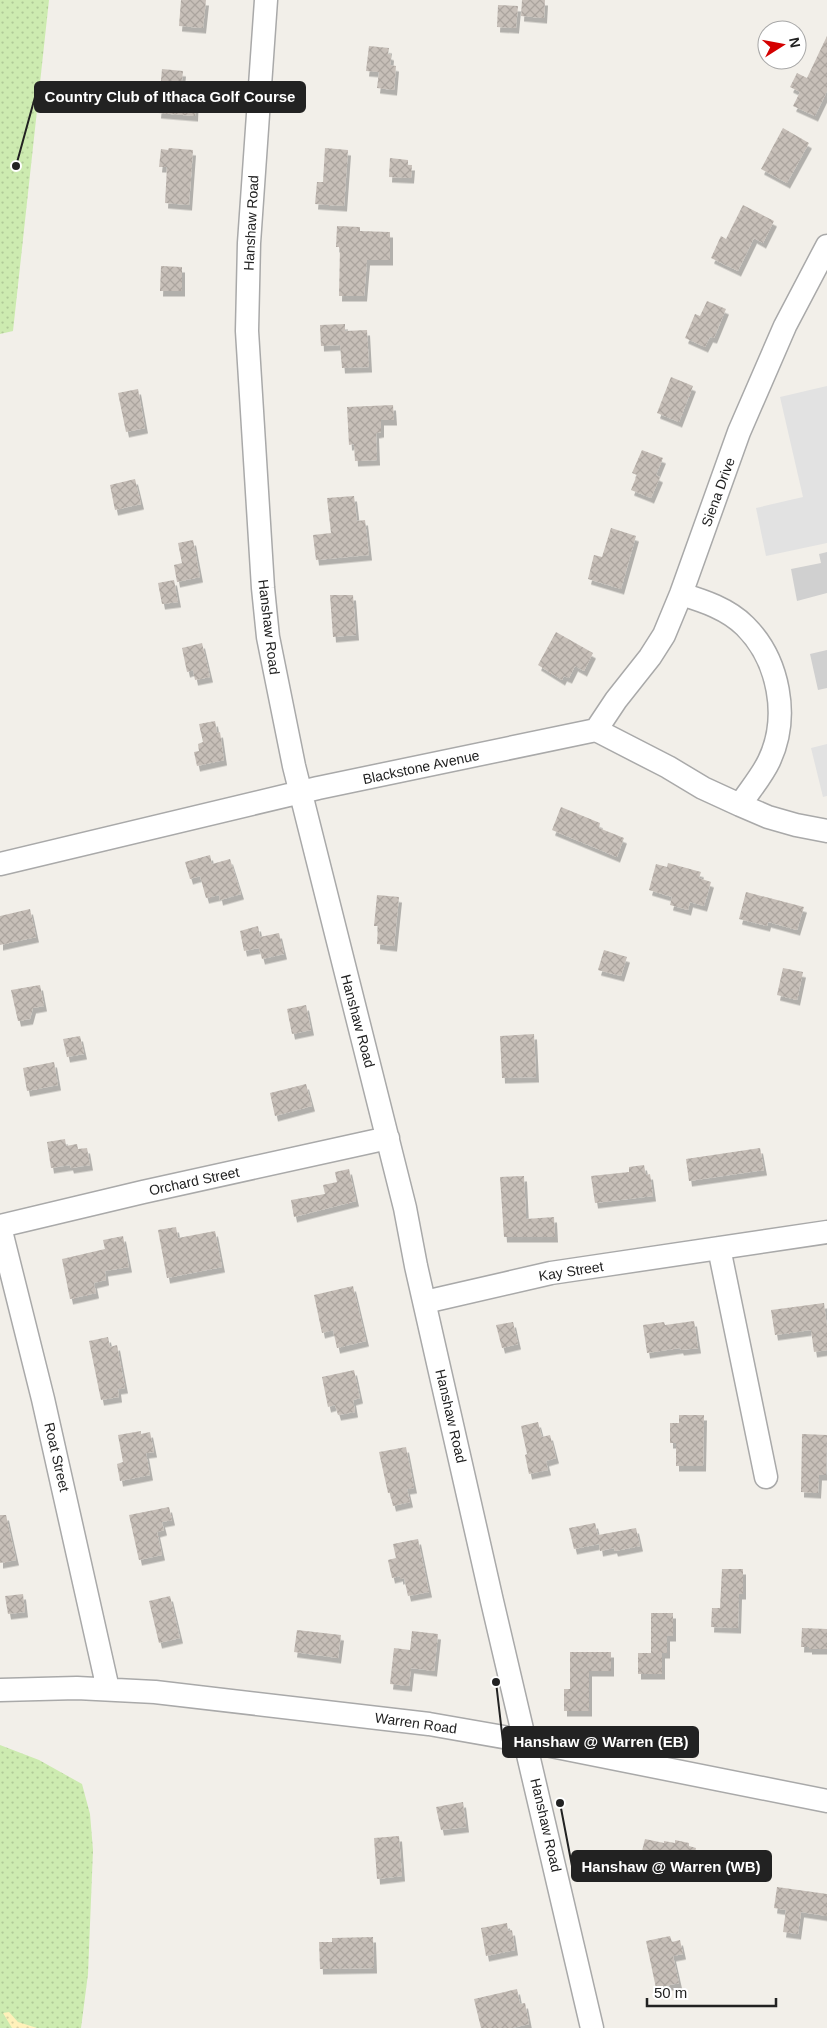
<svg xmlns="http://www.w3.org/2000/svg" width="827" height="2028" viewBox="0 0 827 2028" font-family="Arial,sans-serif">
<style>
.religious{fill:#d0d0d0}
.grass{fill:url(#grass-dots)}
.sand{fill:url(#sand-dots)}
.parking{fill:#e2e2e2}
.building{fill:url(#building-cross-hatch);filter:url(#shadow)}
.lines{fill:none;stroke-linecap:round;stroke-linejoin:round}
.minor-casing{stroke:#a9a9a9;stroke-width:25}
.minor{stroke:#fff;stroke-width:22}
.labels{text-anchor:middle;stroke-width:4;stroke-linejoin:round;paint-order:stroke}
.street-label{font-size:14px;fill:#222;stroke:#fff}
.leader{fill:none;stroke:#222;stroke-width:2}
.callout-dot{fill:#222;stroke:#fff;stroke-width:2}
.callout{fill:#222;stroke:#222;stroke-width:2}
.callout-label{font-size:15px;text-anchor:middle;font-weight:bold;fill:#fff}
</style>
<defs>
<pattern id="grass-dots" width="8" height="8" patternUnits="userSpaceOnUse" patternTransform="scale(1.25)"><rect width="8" height="8" fill="#cdebb0"/><path d="M2 2h.1M6 6h.1" fill="none" stroke="#b0c997" stroke-width="1.8" stroke-linecap="round"/></pattern>
<pattern id="sand-dots" width="8" height="8" patternUnits="userSpaceOnUse" patternTransform="scale(1.25)"><rect width="8" height="8" fill="#fff1ba"/><path d="M2 2h.1M6 6h.1" fill="none" stroke="#dacea0" stroke-width="1.8" stroke-linecap="round"/></pattern>
<pattern id="building-cross-hatch" width="8" height="8" patternUnits="userSpaceOnUse" patternTransform="scale(1.25)"><rect width="8" height="8" fill="#c7bfb8"/><path d="M0 0l8 8M0 8l8-8" fill="none" stroke="#aba49e"/></pattern>
<filter id="shadow"><feDropShadow dx="3" dy="5.5" stdDeviation="0" flood-color="#0004"/></filter>
</defs>
<rect width="100%" height="100%" fill="#f2efe9"/>
<path class="religious" d="M827,552V593L797,601L791,569L821,563L819,554Z
M827,650V688L818,690L810,654Z"/>
<path class="grass" d="M0,0H49L13,331L0,334Z
M0,1745L39,1760L82,1784L90,1814L93,1850L88,1974L81,2028H0Z"/>
<path class="sand" d="M9,2012L18,2022L37,2028H12L3,2013Z"/>
<path class="parking" d="M827,386V543L766,556L756,508L803,497L780,397Z
M827,744V796L823,797L811,748Z"/>
<path class="building" d="M181,0H206L203,28L179,26Z
M522,0H545L544,18L521,16Z
M498,5L518,6L516,28L497,27Z
M827,36V91L815,116L793,106L800,92L790,87L797,73L807,78Z
M369,46L389,48L388,54L391,55L390,65L396,66L394,90L377,88L379,72L366,71Z
M162,69L183,71L181,90L196,91L195,116L158,113Z
M783,128L809,143L787,183L761,169Z
M169,148L193,150L189,205L165,203L167,167H159L161,149L168,150Z
M325,148L348,150L344,206L315,204L317,182H323Z
M390,158L408,160V165H412L411,178L389,177Z
M743,205L774,221L763,243L754,238L738,271L711,258L721,236L726,239Z
M337,226L360,227V231L390,232V260H367L364,296H339L340,247H336Z
M161,266L182,267V291H160Z
M707,301L726,309L714,338L710,337L705,347L685,338L695,314L700,316Z
M345,324V331L367,330L369,367L342,368L340,345L321,346L320,325Z
M671,377L693,386L679,422L657,413Z
M138,389L145,428L126,432L118,393Z
M393,405L394,420H381V432L376,433L377,460L355,461L354,444L349,445L347,407Z
M642,450L663,458L656,475L660,477L651,498L631,490L637,475L632,473Z
M135,479L141,504L115,510L110,485Z
M354,496L357,521L365,520L369,555L316,560L313,535L331,533L327,498Z
M611,528L636,536L621,589L588,579L594,555L602,557Z
M193,540L200,577L177,582L174,565L182,563L178,543Z
M174,580L178,602L162,604L158,583Z
M330,595H353L356,635L333,637Z
M556,632L593,653L584,671L575,666L569,678L564,676L562,680L538,665Z
M202,643L210,677L195,680L193,670L187,672L182,648Z
M215,721L217,733L220,732L224,760L197,766L194,752L199,751L198,744L203,742L199,724Z
M561,807L600,823L599,828L624,838L617,857L552,830Z
M210,855L212,864L230,859L241,894L220,900L219,895L206,898L200,876L190,879L185,862Z
M668,863L701,872L699,878L711,882L704,906L690,902L688,910L670,905L672,897L649,890L656,864L667,867Z
M746,892L804,907L797,930L768,922L767,926L739,919Z
M377,895L399,897L394,946L377,944L378,926H374Z
M30,909L36,937L0,945V916Z
M258,926L260,937L279,933L284,954L262,959L259,948L244,951L240,931Z
M604,950L627,957L621,976L598,970Z
M783,968L803,972L797,1000L777,995Z
M40,985L44,1006L33,1008L30,1019L18,1021L11,990Z
M306,1005L311,1030L292,1034L287,1009Z
M534,1034L536,1077L502,1078L500,1036Z
M80,1036L84,1054L67,1057L63,1039Z
M54,1062L58,1085L27,1091L23,1068Z
M306,1084L312,1106L275,1116L270,1093Z
M65,1139L66,1146L77,1144L78,1149L87,1148L90,1165L71,1168L70,1165L51,1168L47,1142Z
M760,1148L764,1170L689,1181L686,1159Z
M644,1165L646,1175L650,1174L653,1196L595,1203L591,1176L629,1172V1167Z
M349,1169L356,1201L294,1217L291,1200L325,1194L323,1185L337,1182L335,1172Z
M524,1176L526,1219L554,1217L555,1237H504L500,1177Z
M176,1227L178,1238L215,1231L222,1267L167,1278L158,1230Z
M123,1236L129,1267L105,1271L106,1280L94,1283L96,1293L70,1299L62,1259L105,1249L103,1240Z
M353,1286L366,1341L337,1348L333,1330L322,1333L314,1295Z
M824,1303L827,1328V1350L814,1352L811,1330L775,1335L771,1310Z
M694,1321L698,1348L681,1350L680,1348L647,1353L643,1325L664,1322L665,1325Z
M513,1322L518,1344L502,1348L496,1325Z
M108,1337L110,1347L117,1345L125,1388L118,1389L119,1397L101,1400L89,1341Z
M354,1370L360,1398L353,1400L355,1412L338,1415L335,1405L328,1407L322,1377Z
M679,1415H704L703,1466H676V1443H670V1423H679Z
M538,1422L542,1437L550,1435L556,1458L546,1461L548,1470L529,1474L525,1455L527,1454L521,1426Z
M141,1431V1434L150,1432L154,1452L146,1453L150,1475L120,1481L117,1464L123,1462L118,1435Z
M802,1434L827,1435L826,1475H819L818,1493L801,1492Z
M406,1447L414,1488L407,1489L410,1502L393,1506L390,1493H388L379,1452Z
M169,1507L172,1520L162,1522L164,1530L157,1532L162,1555L139,1560L129,1515Z
M0,1515H6L16,1560L0,1563Z
M595,1523L598,1535L636,1528L640,1546L615,1551L614,1548L600,1551L599,1544L574,1549L569,1528Z
M418,1539L429,1592L408,1596L404,1578L400,1579V1576L392,1578L388,1560L396,1558L393,1544Z
M722,1569H743V1594H739L738,1628L711,1627L712,1608H720Z
M23,1594L25,1612L8,1614L5,1596Z
M170,1596L180,1638L159,1643L149,1601Z
M651,1613H673V1636H667V1653H660H662V1674H638V1653H651Z
M802,1628L827,1629V1649H809V1647H801Z
M297,1630L341,1635L338,1658L294,1652Z
M412,1631L438,1634L434,1671L411,1668L409,1686L390,1684L394,1648L410,1650Z
M570,1652H611V1671H589V1711H564V1689H570Z
M463,1802L466,1827L441,1830L436,1807Z
M399,1836L402,1876L377,1879L374,1838Z
M645,1839L664,1843V1841L675,1843V1840L689,1843V1846L696,1848L692,1867L641,1855Z
M777,1887L827,1894V1916L801,1912L798,1934L783,1932L786,1910L774,1908Z
M507,1923L508,1931L512,1930L515,1950L486,1956L481,1928Z
M670,1936L672,1942L680,1940L683,1954L673,1956L679,1983L656,1988L646,1941Z
M373,1937L374,1968L320,1969L319,1942H332V1938Z
M517,1989L520,2004L525,2003L529,2024L512,2028H481L474,1999Z"/>
<g class="lines">
<defs>
<path id="minor" d="M266,0L249,243L247,331L263,588L268,637L294,766L405,1208L416,1266L492,1601L592,2028
M681,594C704,601 728,609 745,626C779,660 790,717 769,761C762,776 749,791 740,805
M596,730L616,700L650,657L664,635L681,594L739,432L785,326L827,246
M0,864L318,788L596,730L668,767L703,788L740,805L768,817L796,825L827,831
M0,1226L143,1192L388,1138
M0,1227L43,1399L108,1689
M719,1248L766,1477
M425,1302L551,1273L827,1232
M0,1690L77,1688L155,1692L429,1724L526,1741L827,1801"/>
</defs>
<use href="#minor" class="minor-casing"/>
<use href="#minor" class="minor"/>
</g>
<g class="labels">
<g class="street-label">
<text transform="translate(251 223) rotate(-87)" y="5">Hanshaw Road</text>
<text transform="translate(718 492) rotate(-70)" y="5">Siena Drive</text>
<text transform="translate(269 627) rotate(83)" y="5">Hanshaw Road</text>
<text transform="translate(421 767) rotate(-12)" y="5">Blackstone Avenue</text>
<text transform="translate(358 1021) rotate(75)" y="5">Hanshaw Road</text>
<text transform="translate(194 1181) rotate(-12)" y="5">Orchard Street</text>
<text transform="translate(571 1271) rotate(-9)" y="5">Kay Street</text>
<text transform="translate(451 1416) rotate(77)" y="5">Hanshaw Road</text>
<text transform="translate(57 1457) rotate(77)" y="5">Roat Street</text>
<text transform="translate(416 1723) rotate(8)" y="5">Warren Road</text>
<text transform="translate(546 1825) rotate(77)" y="5">Hanshaw Road</text>
</g>
</g>
<path class="leader" d="M16 166L35 97M496 1682L503 1742M560 1803L572 1866"/>
<g class="callout-dot">
<circle cx="16" cy="166" r="5"/>
<circle cx="496" cy="1682" r="5"/>
<circle cx="560" cy="1803" r="5"/>
</g>
<g class="callout">
<rect x="35" y="82" width="270" height="30" rx="5"/>
<rect x="503" y="1727" width="195" height="30" rx="5"/>
<rect x="572" y="1851" width="199" height="30" rx="5"/>
</g>
<g class="callout-label">
<text x="170" y="102">Country Club of Ithaca Golf Course</text>
<text x="601" y="1747">Hanshaw @ Warren (EB)</text>
<text x="671" y="1872">Hanshaw @ Warren (WB)</text>
</g>
<g transform="translate(782 45) rotate(79)"><circle r="24" fill="#ffffff" stroke="#a7a7a7"/>
<path d="M0-4L9 19L0 12L-9 19Z" fill="#d40000"/>
<text y="-8" font-size="14" font-weight="bold" text-anchor="middle" fill="#222222">N</text>
</g>
<path d="M647 1998v8h129v-8" fill="none" stroke="#222222" stroke-width="2.5"/>
<text x="654" y="1998" font-size="15" fill="#222222" stroke="#ffffff" stroke-width="4" paint-order="stroke">50 m</text>
</svg>
